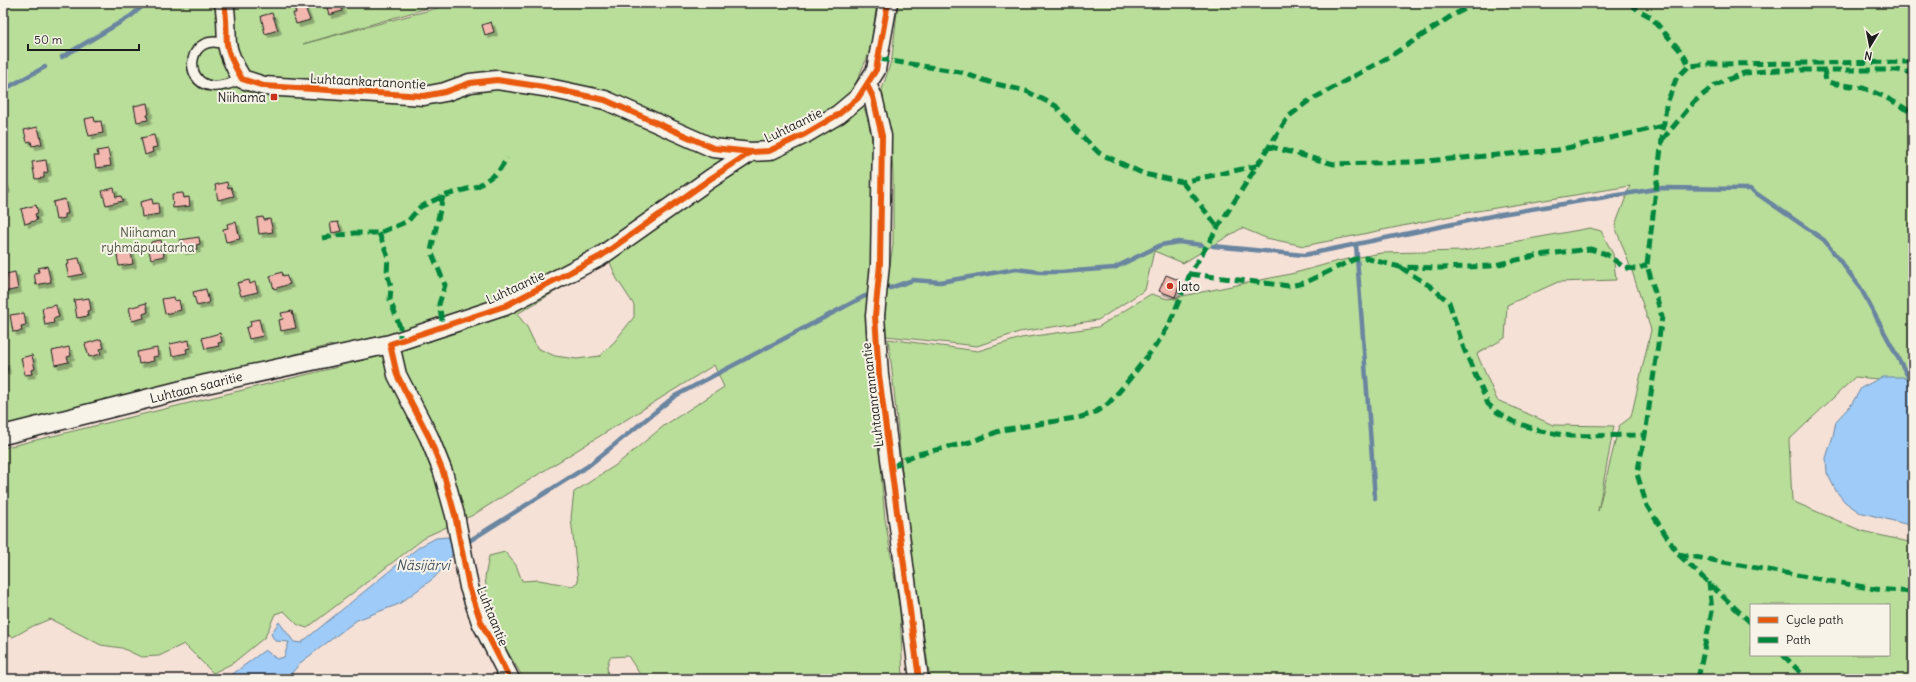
<svg xmlns="http://www.w3.org/2000/svg" width="1916" height="682" viewBox="0 0 1916 682" font-family="Delius,sans-serif">
<style>
.green{fill:#b9de99;stroke:#6a7d5a;fill-rule:evenodd}
.water{fill:#9ecbf8;stroke:#6a85a0}
.lines{fill:none;stroke-linecap:round;stroke-linejoin:round}
.stream{stroke:#6a85a0;stroke-width:4.5}
.building{fill:#f2b7ae;stroke:#1c1c1c;filter:url(#shadow)}
.lane-casing{stroke:#1c1c1c;stroke-width:12}
.street-casing{stroke:#1c1c1c;stroke-width:21}
.lane{stroke:#f7f3e8;stroke-width:9}
.street{stroke:#f7f3e8;stroke-width:18}
.quiet{stroke:#00873e;stroke-width:5;stroke-dasharray:10 5;stroke-linecap:butt}
.cycleway-casing{stroke:#f7f3e8;stroke-width:8}
.cycleway{stroke:#e8590c;stroke-width:6}
.poi-dot{fill:#c8321e;stroke:#f7f3e8;stroke-width:1.5}
.labels{text-anchor:middle;stroke-width:4;stroke-linejoin:round;paint-order:stroke}
.street-label{font-size:13px;fill:#1c1c1c;stroke:#f7f3e8}
.poi-label{font-size:13px;fill:#1c1c1c;stroke:#f7f3e8;text-anchor:end}
.park-label{font-size:13px;fill:#4b5642;stroke:#f7f3e8}
.water-label{font-size:14px;font-style:italic;fill:#43515e;stroke:#f7f3e8}
</style>
<defs>
<filter id="shadow"><feDropShadow dx="3.5" dy="3.5" stdDeviation="0" flood-color="#0004"/></filter>
</defs>
<rect width="100%" height="100%" fill="#f6e1d7"/>
<filter id="ink" filterUnits="userSpaceOnUse"><feTurbulence type="fractalNoise" baseFrequency=".025" numOctaves="2"/><feDisplacementMap in="SourceGraphic" scale="8" xChannelSelector="R" yChannelSelector="G"/><feConvolveMatrix kernelMatrix="1 2 1 2 8 2 1 2 1" color-interpolation-filters="sRGB"/></filter>
<g filter="url(#ink)">
<path class="green" d="M3,3H445L303,44L456,3H877L870,51L856,83L869,123L876,164L887,466L881,475L885,519L900,611L903,679H643L628,656L610,657L607,666L608,679H524L501,641L489,611L485,577L489,556L505,552L516,565L522,581L539,580L572,586L578,582L571,518L574,492L616,465L665,425L724,387L714,365L473,515L427,536L307,628L298,625L284,611L275,614L265,637L233,663L213,673L184,644L159,656L141,657L122,648L101,645L50,619L33,626L13,637L3,634V448L338,367L332,345L3,426ZM609,260L617,279L634,305V317L615,341L600,356L577,359L555,356L537,348L527,327L517,314ZM427,338L380,356L351,363Z
M898,3H1913V382L1855,377L1789,440L1792,501L1862,531L1913,543V679H930L906,512L892,370L888,339L978,351L1021,338L1098,327L1151,294L1168,299L1295,273L1338,261L1381,253L1463,251L1590,228L1601,231L1613,254L1616,280L1558,282L1507,305L1505,338L1477,354L1497,400L1553,425L1614,426L1598,511L1619,426L1631,417L1651,330L1633,274L1615,226L1630,186L1471,212L1304,246L1266,238L1242,228L1183,263L1154,251L1145,290L1098,320L1019,332L977,346L886,336L883,310L893,245V174L891,140L881,93L892,58ZM1751,605H1889V655H1751Z"/>
<path class="water" d="M1882,377H1903L1913,382V526L1859,512L1845,502L1836,491L1827,473L1826,458L1833,436L1836,421L1851,405L1861,388Z
M448,537L455,546L450,560L434,578L399,604L357,620L300,663L287,679H226L265,650L277,659L284,657L289,642L275,641L271,634L279,622L294,642L301,643L419,547L436,538Z"/>
<g class="lines">
<path class="stream" d="M62,57L131,16L146,3
M3,90L45,67
M1356,244L1375,498
M1213,246L1304,255L1501,214L1662,188L1750,189L1824,240L1860,287L1911,382
M890,288L913,280L940,282L1016,269L1040,272H1061L1114,268L1161,245L1178,242L1202,245
M466,543L588,466L675,396L865,296"/>
</g>
<path class="building" d="M326,3H340L342,11L329,15Z
M304,5L310,20L296,24L293,13H296L294,8Z
M272,13L278,30L265,34L261,16Z
M491,22L494,32L485,35L482,25Z
M147,103L149,114L147,115L148,120L137,122L134,106Z
M94,117L95,122L101,121L103,133L89,136L85,119Z
M38,127L42,144L32,146L31,141L27,142L24,130Z
M154,135L157,147L152,148L153,152L145,155L141,138Z
M108,149L111,166L96,168L94,156H98L97,151Z
M46,160L48,172L44,173V178L35,179L32,162Z
M3,177L7,189L3,190Z
M227,182L228,188L231,187L234,196L218,200L215,185Z
M114,188L116,197L121,196L123,201L106,205L102,191Z
M183,193L184,198L189,197L190,206L173,208L172,194Z
M65,199L68,214H65V218L56,220L53,202Z
M152,199L153,204L158,203L159,214L142,217L140,202Z
M36,205L38,213L35,214L37,220L25,224L21,209Z
M263,217L264,220L270,219L273,232L259,234L257,218Z
M236,222L240,239L226,242L223,229L228,228L227,224Z
M338,222L341,231L332,233L330,223Z
M199,237L200,244L196,245L197,249L182,251L180,240Z
M161,240L164,256L151,259L148,247L151,246V242Z
M124,248L125,252L131,251L133,264L119,266L116,250Z
M79,258L83,274L69,277L66,265L69,264L68,260Z
M47,266L51,282L36,285L34,273L39,272L38,268Z
M15,272L18,289L4,292L3,279L7,278L6,274Z
M282,272L283,276L286,275L290,284L274,289L270,276Z
M1166,275L1181,281L1175,297L1159,291Z
M249,280L250,284L255,282L258,292L241,296L237,283Z
M206,289L209,303L197,306L193,292Z
M174,297L175,301L179,300L181,310L165,314L162,299Z
M89,298L91,310L87,311L88,316L77,318L74,300Z
M146,303L148,312L143,314L144,318L132,321L129,308Z
M56,305L59,317L53,319L54,323L45,325L42,308Z
M292,311L296,328L281,331L279,320L283,319L281,313Z
M24,313L26,325L21,326L22,331L13,332L10,315Z
M259,319L263,336L249,339L246,328L251,326L250,321Z
M220,333L222,342L218,343L219,346L205,349L202,338Z
M101,339L104,348L100,349L101,354L89,357L85,344Z
M189,340L190,348L186,349L187,353L172,356L170,344Z
M69,347L71,356L67,357L69,362L55,365L52,351Z
M157,348L158,356L153,357L154,361L139,364L137,352Z
M32,355L35,369L31,370L32,374L25,375L21,358Z
M5,361L7,370L3,371V362Z"/>
<g class="lines">
<defs>
<path id="lane" d="M227,45C188,29 181,83 212,86C222,87 232,83 242,79"/>
<path id="street" d="M224,3C227,17 226,30 227,44C229,56 236,69 242,79L264,86L424,96L445,92L470,83L497,80L544,87L605,100L713,148L751,152
M867,85L873,97L882,136L880,264L875,316L879,375L919,679
M3,435L206,384L390,344
M510,679L481,622L469,587L455,515L443,472L429,437L397,375L390,344L505,306L601,256L710,179L751,152L769,151L805,134L839,114L858,98L876,70L888,3"/>
</defs>
<use href="#lane" class="lane-casing"/>
<use href="#street" class="street-casing"/>
<use href="#lane" class="lane"/>
<use href="#street" class="street"/>
<path class="quiet" d="M1630,3L1638,10L1651,17L1684,55L1689,66
M879,59L960,72L992,83L1026,91L1056,106L1075,129L1099,153L1144,174L1182,182L1256,166
M1824,70L1826,81C1838,86 1850,85 1863,88C1880,94 1898,103 1913,114
M1662,140L1694,102L1715,85L1744,73L1778,70H1897L1913,73
M1268,146L1334,164L1415,162L1558,150L1663,126
M1182,182L1218,227
M443,196L431,251L445,285L439,304L443,327
M379,233L388,257L387,273L391,287L390,300L400,327V341
M322,238L355,233H379L408,221L420,207L443,196L478,186L498,172L507,158
M1400,267L1430,286L1449,302L1464,349L1488,404L1497,412L1512,421L1540,431L1570,436L1645,435
M1190,274L1289,286L1304,283L1355,259L1365,258L1400,267L1442,268L1490,266L1539,255L1590,249L1606,254L1625,268L1637,269L1647,265
M892,468L903,460L918,454L970,442L1002,430L1081,417L1094,413L1108,404L1124,386L1157,344L1169,325L1190,274L1218,227L1288,117L1307,102L1389,57L1453,15L1477,3
M1678,554L1875,589L1913,592
M1751,623L1678,554L1647,506L1637,474L1645,435L1662,317L1647,265L1666,106L1676,79L1689,66L1710,64L1913,62
M1783,655L1807,679
M1698,679L1712,611L1709,582"/>
<defs>
<path id="cycleway" d="M224,3C227,17 226,30 227,44C229,56 236,69 242,79L264,86L424,96L445,92L470,83L497,80L544,87L605,100L713,148L751,152
M867,85L873,97L882,136L880,264L875,316L879,375L919,679
M510,679L481,622L469,587L455,515L443,472L429,437L397,375L390,344L505,306L601,256L710,179L751,152L769,151L805,134L839,114L858,98L876,70L888,3"/>
</defs>
<use href="#cycleway" class="cycleway-casing"/>
<use href="#cycleway" class="cycleway"/>
</g>
</g>
<g class="poi-dot">
<rect x="270" y="93" width="8" height="8" rx="2"/>
<circle cx="1170" cy="286" r="4"/>
</g>
<g class="labels">
<g class="street-label">
<text transform="translate(368 81) rotate(3)" y="5">Luhtaankartanontie</text>
<text transform="translate(793 125) rotate(-26)" y="5">Luhtaantie</text>
<text transform="translate(515 287) rotate(-25)" y="5">Luhtaantie</text>
<text transform="translate(196 387) rotate(-14)" y="5">Luhtaan saaritie</text>
<text transform="translate(872 395) rotate(-97)" y="5">Luhtaanrannantie</text>
<text transform="translate(493 616) rotate(68)" y="5">Luhtaantie</text>
</g>
<g class="poi-label">
<text x="266" y="102">Niihama</text>
<text x="1178" y="291" text-anchor="start">lato</text>
</g>
<g class="park-label">
<text x="148" y="237">Niihaman<tspan x="148" dy="15">ryhmäpuutarha</tspan></text>
</g>
<g class="water-label">
<text x="423" y="570">Näsijärvi</text>
</g>
</g>
<rect width="1916" height="682" fill="none" stroke="#f7f3e8" stroke-width="16"/>
<rect x="8" y="8" width="1900" height="666" fill="none" stroke="#1c1c1c" stroke-width="1.5" filter="url(#ink)"/>
<rect x="1750" y="604" width="140" height="52" fill="#f7f3e8" stroke="#9f9d96"/>
<rect x="1758" y="617" width="20" height="6" fill="#e8590c" stroke="#9f9d96"/>
<text x="1786" y="624" font-size="12" fill="#1c1c1c">Cycle path</text>
<rect x="1758" y="637" width="20" height="6" fill="#00873e" stroke="#9f9d96"/>
<text x="1786" y="644" font-size="12" fill="#1c1c1c">Path</text>
<g transform="translate(1870 46) rotate(190)" stroke="#f7f3e8" stroke-width="3" paint-order="stroke">
<path d="M0-3L7 15L0 10L-7 15Z" fill="#1c1c1c"/>
<text y="-6" font-size="11" font-weight="bold" text-anchor="middle" fill="#1c1c1c">N</text>
</g>
<path d="M28 44v6h111v-6" fill="none" stroke="#1c1c1c" stroke-width="2"/>
<text x="34" y="44" font-size="12" fill="#1c1c1c" stroke="#f7f3e8" stroke-width="3" paint-order="stroke">50 m</text>
</svg>
